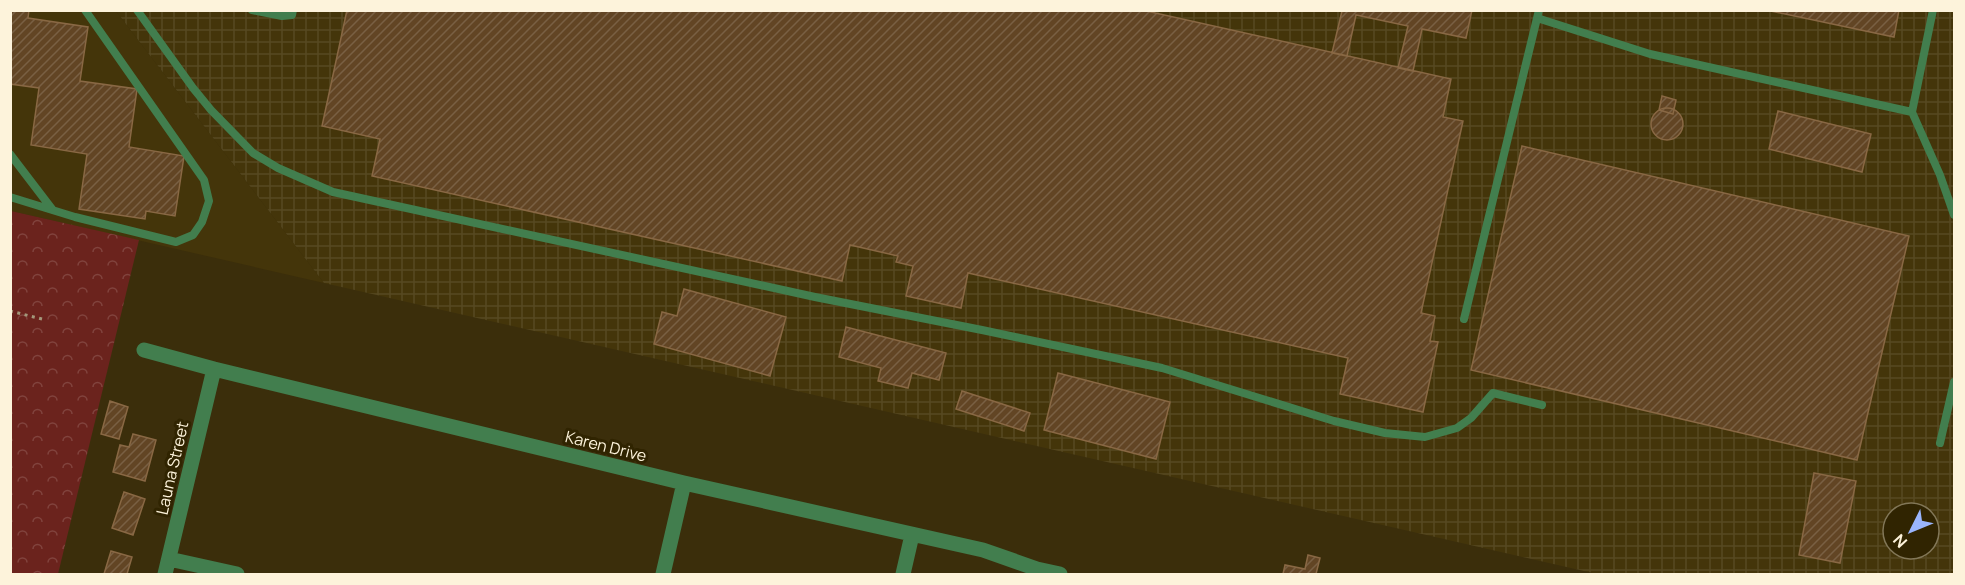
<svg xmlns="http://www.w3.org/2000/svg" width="1965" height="585" viewBox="0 0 1965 585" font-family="Manrope,sans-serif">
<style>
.built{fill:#44350a}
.industrial{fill:url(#industrial-grid);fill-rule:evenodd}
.park{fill:url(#park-crowns)}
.building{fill:url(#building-hatch);stroke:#896844;stroke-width:1.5}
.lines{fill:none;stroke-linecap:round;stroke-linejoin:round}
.path{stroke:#a3987b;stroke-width:3;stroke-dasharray:3 4.5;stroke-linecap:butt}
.service{stroke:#427e4e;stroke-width:8}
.minor{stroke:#427e4e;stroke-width:15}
.labels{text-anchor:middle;stroke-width:6;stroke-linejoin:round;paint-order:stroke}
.street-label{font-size:16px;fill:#fdf3db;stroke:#302401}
</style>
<defs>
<pattern id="industrial-grid" width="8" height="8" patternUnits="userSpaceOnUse" patternTransform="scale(1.5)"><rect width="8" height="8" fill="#44350a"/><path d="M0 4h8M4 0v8" fill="none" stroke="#574921"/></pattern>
<pattern id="park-crowns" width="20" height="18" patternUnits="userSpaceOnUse" patternTransform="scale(1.5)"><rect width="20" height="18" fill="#6b231d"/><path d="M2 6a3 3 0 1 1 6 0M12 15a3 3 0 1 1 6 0" fill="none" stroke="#81433d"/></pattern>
<pattern id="building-hatch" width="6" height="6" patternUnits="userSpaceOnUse" patternTransform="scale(1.5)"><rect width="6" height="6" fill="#624524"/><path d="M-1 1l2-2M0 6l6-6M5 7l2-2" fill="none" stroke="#796043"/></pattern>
</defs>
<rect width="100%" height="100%" fill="#3b2e0b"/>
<path class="built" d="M11,11H116L324,283L11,211Z"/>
<path class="industrial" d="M116,11H1954V574H1597L324,283ZM1893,513H1929V549H1893Z"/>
<path class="park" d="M11,211L139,240L58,574H11Z"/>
<path class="building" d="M10,10H29L28,18L88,27L80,81L137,89L129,147L184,156L175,216L146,211L145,219L79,209L87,154L31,145L39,88L10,84Z
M347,10H1142L1451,79L1443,117L1463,121L1421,313L1435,316L1430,341L1438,342L1423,412L1340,394L1348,358L968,273L961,308L906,296L913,266L896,262L898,256L850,245L842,281L372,176L380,139L322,126Z
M1338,10H1472L1466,38L1422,29L1413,71L1398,68L1408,26L1356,15L1347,56L1332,53L1342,11Z
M1766,10H1899L1894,37Z
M1662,96L1676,100L1673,114L1659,110Z
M1651 124a16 16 0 1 1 32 0a16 16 0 1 1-32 0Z
M1778,111L1871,134L1862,172L1769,149Z
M1522,146L1909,236L1857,460L1471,370Z
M684,289L786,317L770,376L654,344L662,312L677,316Z
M846,327L946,353L939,380L912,373L908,388L878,381L881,368L839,357Z
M1058,373L1170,402L1156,459L1044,430Z
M962,391L1030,413L1024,431L956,409Z
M110,401L128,407L119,439L101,434Z
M133,434L156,440L145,481L113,472L120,445L129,447Z
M1814,473L1856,481L1840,563L1799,555Z
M124,492L145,499L133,535L112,528Z
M111,551L132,557L127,574H104Z
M1308,555L1320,558L1316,574H1283L1285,565L1305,569Z"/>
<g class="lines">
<path class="path" d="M10,311L46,320"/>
<path class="service" d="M137,10L193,88L211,110L253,153L278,168L333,192L815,297L982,330L1162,368L1334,421L1385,433L1425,437L1457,428L1471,418L1493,393L1542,405
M252,10L282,16L292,15L293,10
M1933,10L1912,112L1940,175L1954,215
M1537,18L1650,54L1912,112
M10,154L52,209
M10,197L75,217L176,242L193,235L202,222L209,201L204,180L85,10
M1464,319L1539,10
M1940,443L1954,382"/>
<path class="minor" d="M144,350L214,369L684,483L983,550L1037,569L1060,574
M169,559L237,574
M165,574L214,369
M663,574L684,483
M903,574L912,535"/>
</g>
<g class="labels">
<g class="street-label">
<text transform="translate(606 446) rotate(14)" y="6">Karen Drive</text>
<text transform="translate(172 468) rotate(-77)" y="6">Launa Street</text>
</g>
</g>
<rect width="1965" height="585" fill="none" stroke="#fdf3db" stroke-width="24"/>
<g transform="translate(1911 531) rotate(227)"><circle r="28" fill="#302401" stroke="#827758" stroke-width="1.5"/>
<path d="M0-4.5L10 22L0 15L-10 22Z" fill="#9ab5fd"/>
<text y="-9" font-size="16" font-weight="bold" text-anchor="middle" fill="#fdf3db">N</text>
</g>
</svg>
